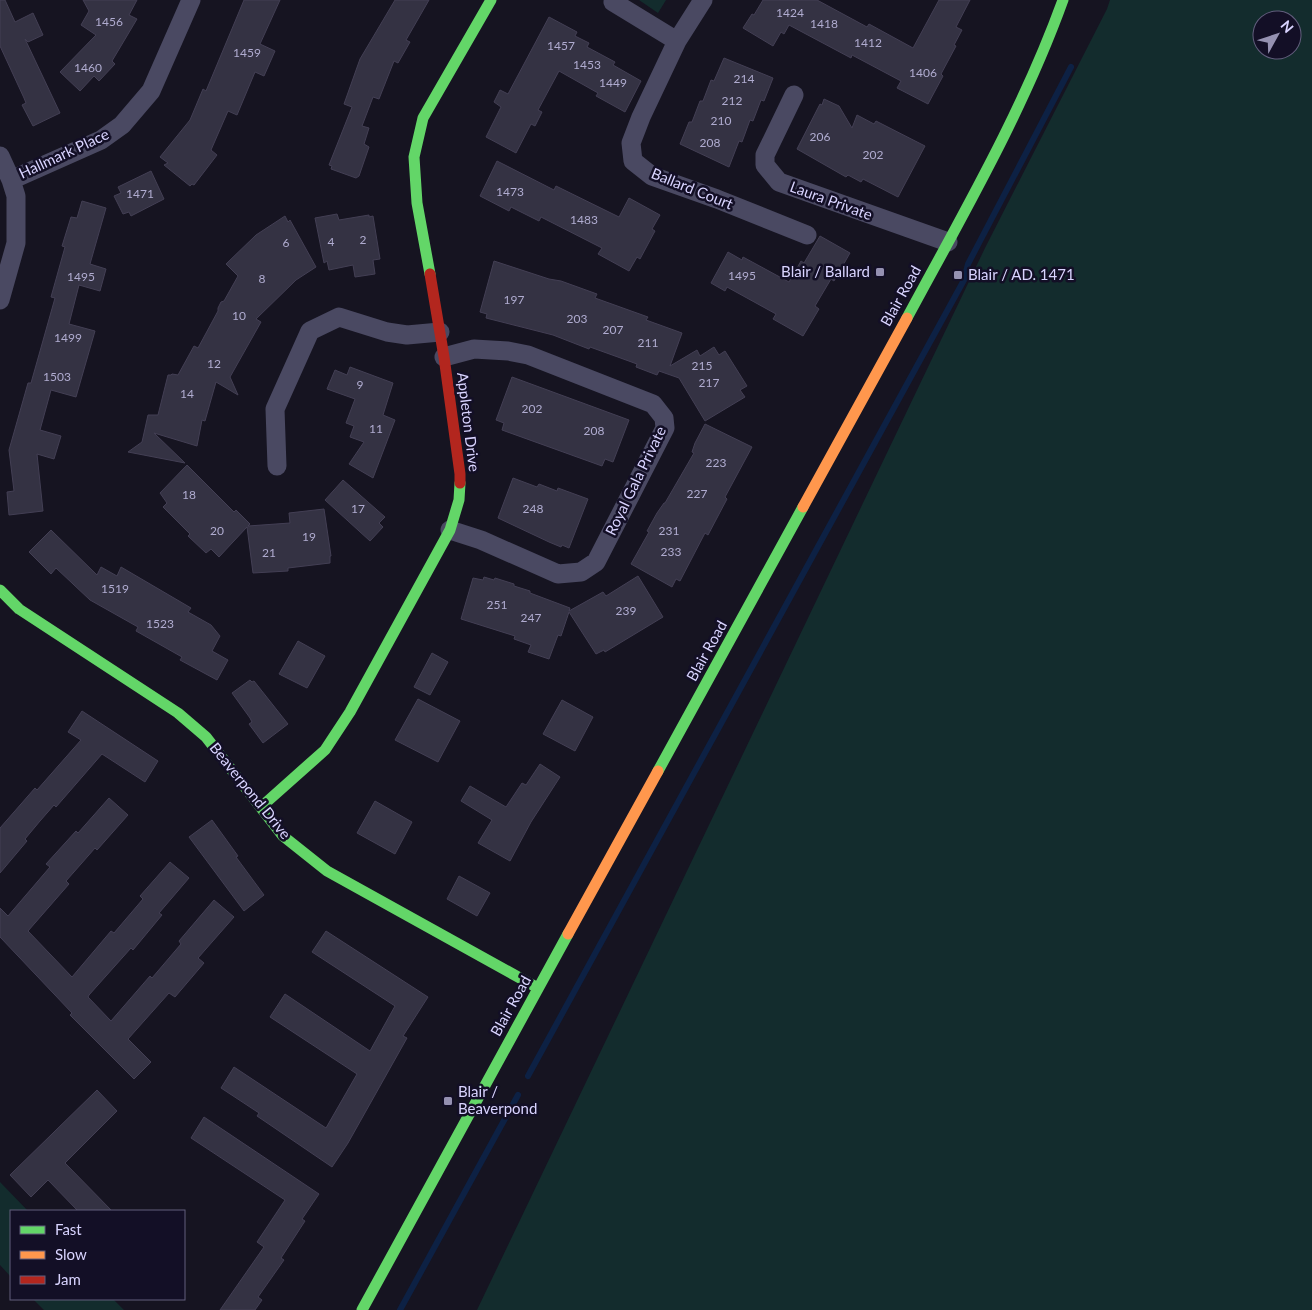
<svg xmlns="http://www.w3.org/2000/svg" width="1312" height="1310" viewBox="0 0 1312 1310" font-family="Lato,sans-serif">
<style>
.green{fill:#132c2d;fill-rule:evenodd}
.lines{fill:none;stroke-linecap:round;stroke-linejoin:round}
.stream{stroke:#0d2144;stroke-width:6}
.building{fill:#343243;stroke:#433f54}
.street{stroke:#4a4962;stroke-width:19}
.fast{stroke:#63d668;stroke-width:11}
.slow{stroke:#ff974d;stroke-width:11}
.jam{stroke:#b3261e;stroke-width:11}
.poi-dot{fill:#9591b1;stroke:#130f26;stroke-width:2}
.labels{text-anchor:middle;stroke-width:5;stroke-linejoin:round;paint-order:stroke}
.number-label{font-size:12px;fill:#b0acd0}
.street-label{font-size:15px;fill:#d9d4ff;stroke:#130f26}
.poi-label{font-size:15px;fill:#d9d4ff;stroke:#130f26;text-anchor:start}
</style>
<rect width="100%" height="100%" fill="#161421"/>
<path class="green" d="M639,0H666L658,13Z
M1110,0H1312V1310H477L985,248L1107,9ZM1262,20H1292V50H1262Z
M0,1182L28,1211H11V1277L0,1265Z
M33,1299H113L124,1310H44Z"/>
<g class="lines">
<path class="stream" d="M528,1076L964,280L968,264L1071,67
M400,1310L518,1095"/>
</g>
<path class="building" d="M0,0H5L15,22L33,13L43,35L28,42L25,39L60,113L33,126L22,105L26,103L24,98L0,46Z
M83,0H137L129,15L137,19L112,61L115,64L99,81L94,76L80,91L60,72L96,35L81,25L89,11Z
M244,0H280L260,44L275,51L264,76L255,72L237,115L228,111L211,150L217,155L194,185L192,184L190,186L164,165L168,163L160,157L190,120L203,89L206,91Z
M395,0H429L406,40L410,42L398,63L394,61L379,99L373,97L362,126L369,128L364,144L369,147L359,176L356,178L331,169L332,166L329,165L352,107L344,104L360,59Z
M763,0H817L867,27L869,24L913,48L939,0H970L956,27L962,30L954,45L956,46L941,74L943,76L928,104L897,88L901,81L852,55L851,58L789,25L784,34L781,32L773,46L743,28L752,14L754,15Z
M549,17L577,32L575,36L589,43L587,47L615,62L613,65L641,81L625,112L596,96L598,93L559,71L538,110L542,112L535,126L531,124L516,153L486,137L501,107L494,102L500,90L508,94Z
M724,58L773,78L764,101L761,100L753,121L750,120L742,142L739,141L729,167L680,144L689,122H692L700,101H703L711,80L714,81Z
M824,99L839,106L852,128L857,115L874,124L876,121L925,146L898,197L863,179L861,182L848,175L846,177L797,149L820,104L822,105Z
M497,161L554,190L556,186L619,217L629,198L660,215L652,229L655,231L640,259L637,257L629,271L598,254L602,248L541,217L539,221L511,207L509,211L480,196Z
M151,171L164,199L131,216L129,212L123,214L114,196L121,193L118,187Z
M82,201L106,208L90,264L106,269L100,291L79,285L69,324L95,331L76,397L51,390L40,430L61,436L54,459L37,454L43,511L9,515L7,492L14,491L9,450L28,383H31L55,298L51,297L65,247L62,246L71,217L77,218Z
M337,214L339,220L369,215V217L373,216L380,259L373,260L375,274L355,277L353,265L329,270L327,261L324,263L315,218Z
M285,216L288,222L290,220L316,267L296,280L256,319L261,322L230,377L238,395L216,382L205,421L202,420L197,446L154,433L185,463L128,452L142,442L148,415H158L168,375H171L172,374L178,375L194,346L198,348L218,311V308L221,302L224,301L238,276L226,264L256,235Z
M820,236L850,253L834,281L831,279L815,306L819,309L803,336L773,319L776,314L727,287L725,291L711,283L728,252L742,260L743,257L789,282L801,261L804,263Z
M494,261L549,279L561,281L597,294L595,298L648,317L646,320L682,333L670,366L697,350L700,356L714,347L719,355L725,351L747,386L740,390L745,397L705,421L679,378L659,371L657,375L636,367L637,364L615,356L590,347L589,349L553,335L486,318L487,314L480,312Z
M350,367L393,383L383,415L395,420L373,478L349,464L364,442L350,437L354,426L346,423L355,399L327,389L335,370L347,375Z
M512,377L629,420L613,462L605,459L602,466L502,430L504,423L496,420Z
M705,424L752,447L725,497L727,499L708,535L705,533L680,581L676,579L672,587L631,564L649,532L647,531L657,513L664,503H665L694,453L692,452L695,443Z
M187,465L234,512L236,510L250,524L248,526L290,523L289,513L324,509L331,556H330V563L288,568V571L253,573L247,527L219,557L211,549L206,553L188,536L190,534L163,507L167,503L160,493Z
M513,478L537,487L539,484L557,491L558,488L588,499L569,548L562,545L561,547L549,542L498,518Z
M343,480L385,517L379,523L383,527L370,541L325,500Z
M51,530L97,575L101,567L117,576L121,567L191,608L188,612L211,625L220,636L212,651L228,660L217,680L180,660L182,657L136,631L138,627L90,600L56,568L51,574L29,552Z
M638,576L663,617L605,652L604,650L596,654L569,612L561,636L558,635L549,659L528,652L531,645L514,639L515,636L461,619L473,578L483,580L484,577L494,580L495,578L514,584V586L530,591V593L570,608L569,611L603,592L606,596Z
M298,641L325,656L307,688L279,674Z
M432,653L448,662L430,695L414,687Z
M250,680L252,682L254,681L288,724L263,743L249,724L252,722L250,718L232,693Z
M418,699L460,721L438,762L395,740Z
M562,700L593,717L575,751L543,734Z
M82,711L158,761L145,782L102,754L56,807L54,805L40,821L25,839L27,841L0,873V828L35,788L37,790L81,740L68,732Z
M540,764L560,777L531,822L510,861L478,843L492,820L461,801L470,786L506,807L522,783L526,785Z
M109,798L128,815L97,850L95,848L81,864L66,881L69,884L28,931L72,977L111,931L114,933L143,899L140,896L170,862L189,878L159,913L162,915L133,950L131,948L89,995L88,997L111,1021L150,976L152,978L181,944L179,941L214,900L234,917L198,958L204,963L175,997L169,993L128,1039L151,1062L134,1079L70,1015L72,1013L0,937V908L8,916L50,867L46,864L76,831L78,833Z
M375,801L412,822L395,854L357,833Z
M212,820L238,856L236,857L264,895L244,911L189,837Z
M459,876L490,893L477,916L447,899Z
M326,931L428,997L403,1036L407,1038L348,1143L332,1167L257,1116L259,1113L221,1088L234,1067L326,1128L357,1074L270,1017L285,994L370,1051L395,1006L312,952Z
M97,1090L117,1111L65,1163L112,1211H78L48,1180L31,1197L10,1175Z
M204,1117L319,1194L302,1219L305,1221L281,1258L284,1260L258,1297L262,1300L255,1310H220L264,1247L257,1242L285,1200L191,1138Z"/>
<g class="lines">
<path class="street" d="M703,0L677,41L641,117L631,143L633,161L652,176L717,199L807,235
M613,2L677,41
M794,95L765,155V165L779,182L948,242
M0,156L11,180L16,196V243L0,300
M11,180L101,140L122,125L151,91L191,0
M444,357L474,349L508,351L528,355L653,404L664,418L665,428L596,562L581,572L558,574L481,540L450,530
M277,466L275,409L310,331L339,317L387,332L407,335L440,332"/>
<path class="fast" d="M430,274L417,203L414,157L423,118L491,0
M907,318C963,214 1023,111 1063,0
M0,590L19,609L178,713L206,737L283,836L327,871L538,988
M658,771L803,507
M261,807L325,750L350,712L450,530L459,500L460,483
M362,1310L568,934"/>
<path class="slow" d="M803,507L907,318
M568,934L658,771"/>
<path class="jam" d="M430,274L444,357L460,474V483"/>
</g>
<g class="poi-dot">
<rect x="875" y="267" width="10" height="10" rx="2.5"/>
<rect x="953" y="270" width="10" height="10" rx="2.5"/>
<rect x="443" y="1096" width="10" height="10" rx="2.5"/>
</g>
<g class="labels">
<g class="number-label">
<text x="790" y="17">1424</text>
<text x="109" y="26">1456</text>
<text x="824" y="28">1418</text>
<text x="868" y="47">1412</text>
<text x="561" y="50">1457</text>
<text x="247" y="57">1459</text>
<text x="587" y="69">1453</text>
<text x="88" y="72">1460</text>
<text x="923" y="77">1406</text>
<text x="744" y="83">214</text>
<text x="613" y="87">1449</text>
<text x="732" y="105">212</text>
<text x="721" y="125">210</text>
<text x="820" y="141">206</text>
<text x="710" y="147">208</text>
<text x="873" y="159">202</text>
<text x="510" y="196">1473</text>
<text x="140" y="198">1471</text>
<text x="584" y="224">1483</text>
<text x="363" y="244">2</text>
<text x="331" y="246">4</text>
<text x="286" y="247">6</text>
<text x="742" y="280">1495</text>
<text x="81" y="281">1495</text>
<text x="262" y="283">8</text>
<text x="514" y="304">197</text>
<text x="239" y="320">10</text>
<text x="577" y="323">203</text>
<text x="613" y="334">207</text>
<text x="68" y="342">1499</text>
<text x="648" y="347">211</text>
<text x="214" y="368">12</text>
<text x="702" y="370">215</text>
<text x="57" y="381">1503</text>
<text x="709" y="387">217</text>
<text x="360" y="389">9</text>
<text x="187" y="398">14</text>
<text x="532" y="413">202</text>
<text x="376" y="433">11</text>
<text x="594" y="435">208</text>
<text x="716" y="467">223</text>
<text x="697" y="498">227</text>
<text x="189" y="499">18</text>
<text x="358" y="513">17</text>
<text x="533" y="513">248</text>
<text x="217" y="535">20</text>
<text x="669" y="535">231</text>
<text x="309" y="541">19</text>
<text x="671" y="556">233</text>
<text x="269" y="557">21</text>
<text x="115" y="593">1519</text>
<text x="497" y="609">251</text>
<text x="626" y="615">239</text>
<text x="531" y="622">247</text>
<text x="160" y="628">1523</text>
</g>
<g class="street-label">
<text transform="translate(64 154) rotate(-25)" y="5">Hallmark Place</text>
<text transform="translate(692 189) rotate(22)" y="5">Ballard Court</text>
<text transform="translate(831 201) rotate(20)" y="5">Laura Private</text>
<text transform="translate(901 296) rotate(-61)" y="5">Blair Road</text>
<text transform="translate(468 422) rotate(83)" y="5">Appleton Drive</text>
<text transform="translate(636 481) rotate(-64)" y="5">Royal Gala Private</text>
<text transform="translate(707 651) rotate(-61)" y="5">Blair Road</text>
<text transform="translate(250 791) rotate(51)" y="5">Beaverpond Drive</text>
<text transform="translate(511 1006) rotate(-61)" y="5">Blair Road</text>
</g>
<g class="poi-label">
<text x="870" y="277" text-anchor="end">Blair / Ballard</text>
<text x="968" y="280">Blair / AD. 1471</text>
<text x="458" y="1097">Blair /<tspan x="458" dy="17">Beaverpond</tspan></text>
</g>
</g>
<rect x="10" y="1210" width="175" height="90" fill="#130f26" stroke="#625e7d"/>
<rect x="20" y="1226" width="25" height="8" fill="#63d668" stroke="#625e7d"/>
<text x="55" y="1235" font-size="15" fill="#d9d4ff">Fast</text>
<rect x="20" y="1251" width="25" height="8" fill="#ff974d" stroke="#625e7d"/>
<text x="55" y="1260" font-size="15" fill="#d9d4ff">Slow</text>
<rect x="20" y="1276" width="25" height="8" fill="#b3261e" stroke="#625e7d"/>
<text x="55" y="1285" font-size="15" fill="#d9d4ff">Jam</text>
<g transform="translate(1277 35) rotate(50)"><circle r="24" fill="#130f26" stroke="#625e7d"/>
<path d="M0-4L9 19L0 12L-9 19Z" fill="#9591b1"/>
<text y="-8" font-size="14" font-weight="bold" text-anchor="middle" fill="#d9d4ff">N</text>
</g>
</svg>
